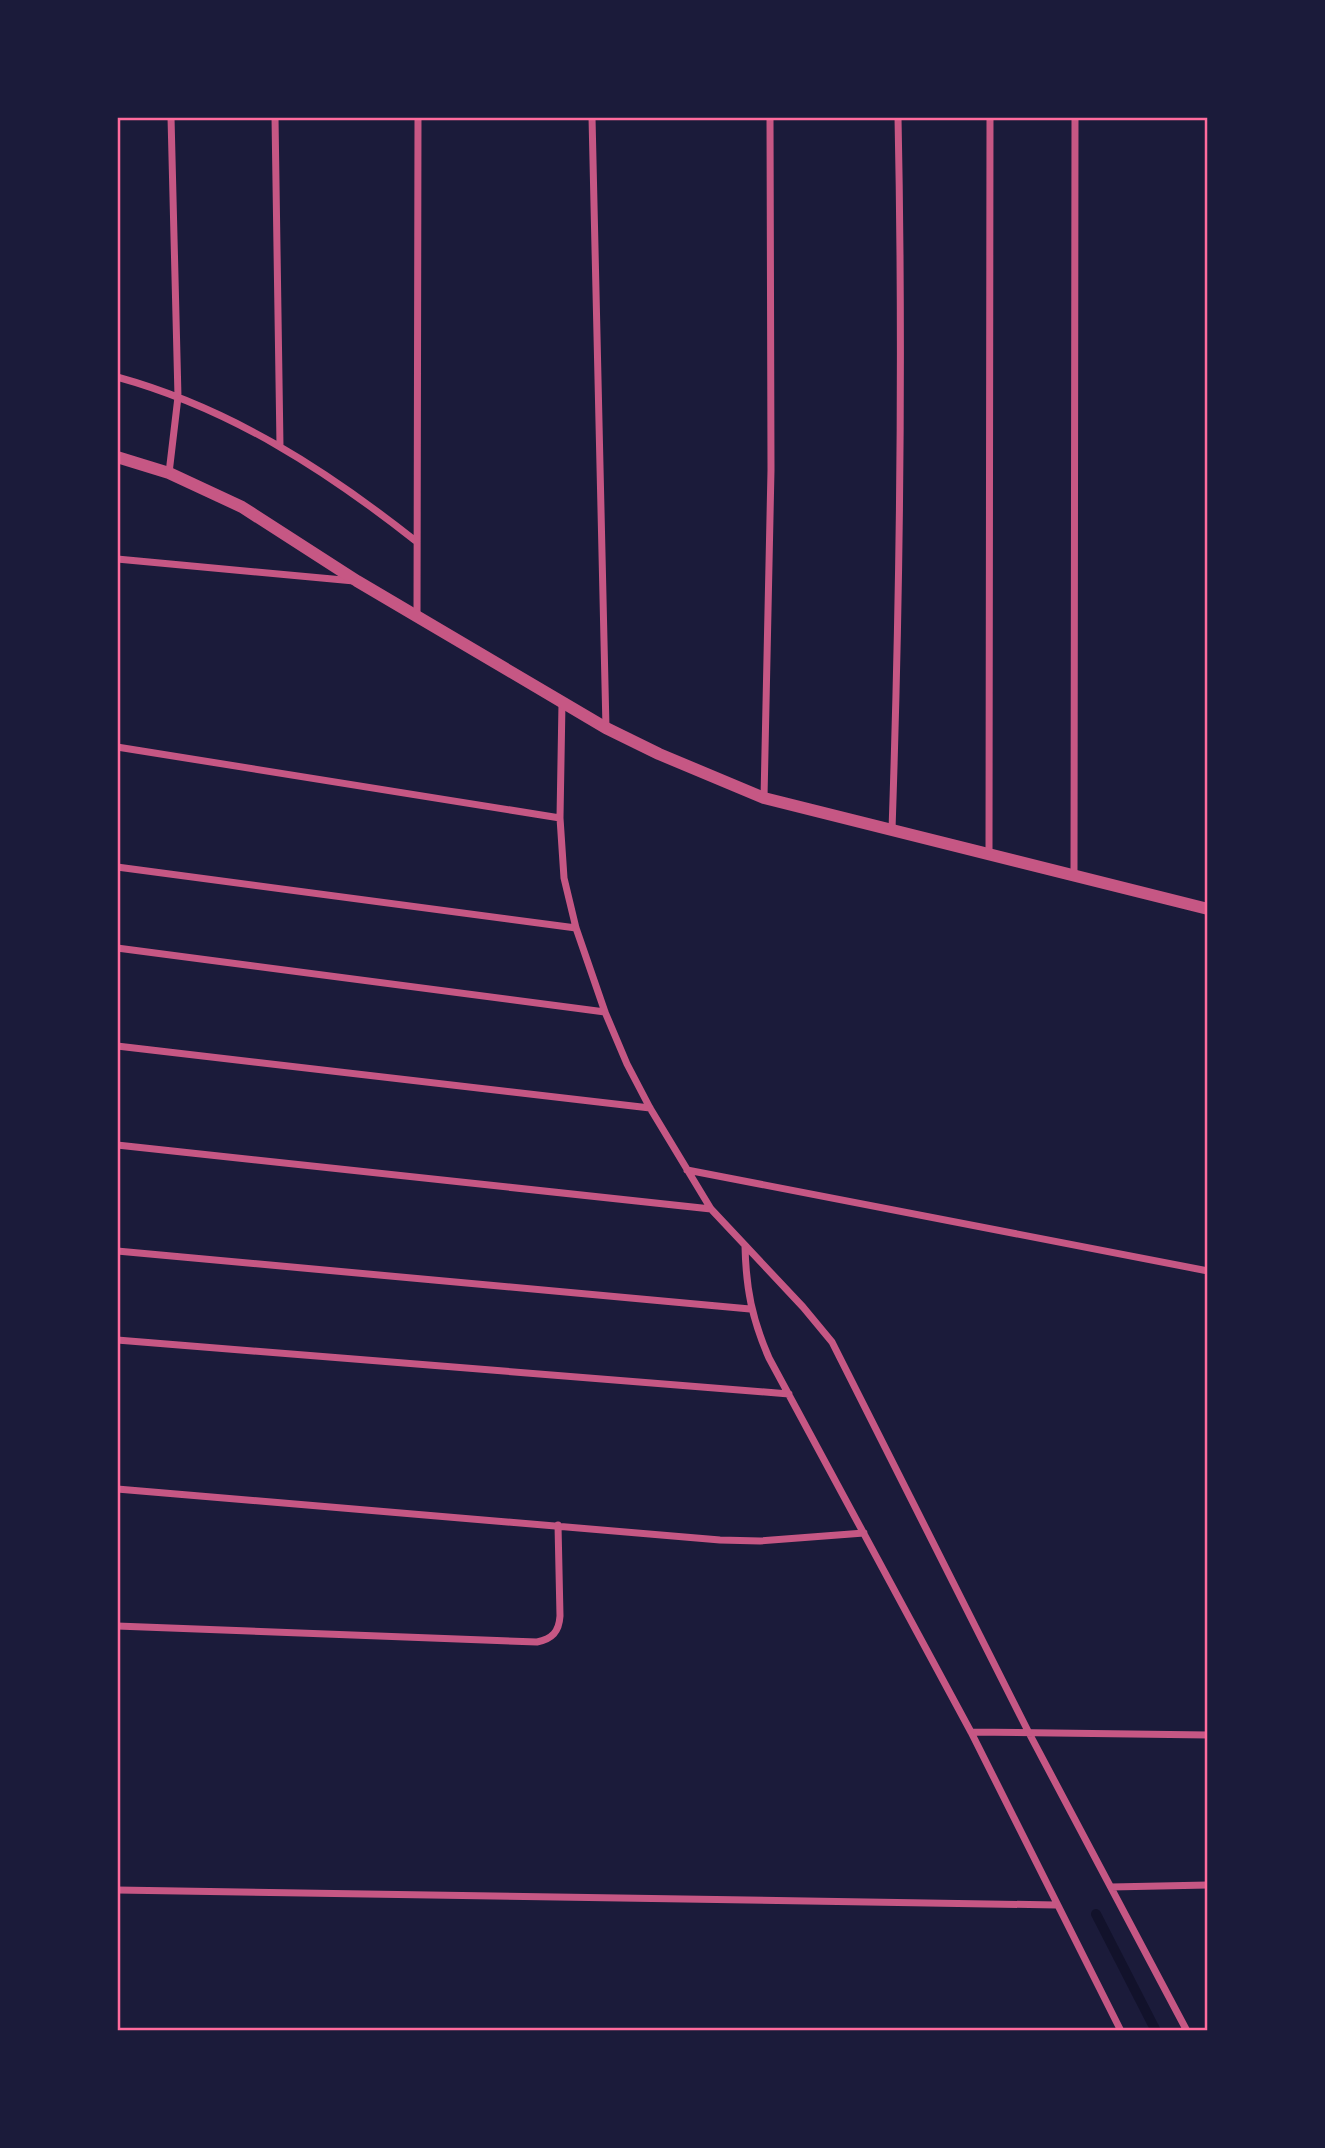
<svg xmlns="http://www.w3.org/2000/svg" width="1325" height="2148" viewBox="0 0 1325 2148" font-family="'Fira Sans Condensed',sans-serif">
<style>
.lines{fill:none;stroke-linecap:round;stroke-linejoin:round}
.stream{stroke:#12122b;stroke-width:10}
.minor{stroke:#c65784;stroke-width:7}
.tertiary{stroke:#c65784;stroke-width:12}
.neatline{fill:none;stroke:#ff6b9d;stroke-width:2.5}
</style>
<rect width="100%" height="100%" fill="#1b1b3a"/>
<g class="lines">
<path class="stream" d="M1096,1914L1156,2031"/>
<path class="minor" d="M275,117L280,446
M592,117L606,728
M117,377C230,408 326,470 417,542
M169,473L178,397L171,117
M117,559L354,581
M417,615L418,117
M562,703L560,818L564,878L576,928L605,1012L627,1064L650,1108L711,1209L803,1307L832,1342L1029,1733L1187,2031
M117,747L560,818
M764,798L771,470L770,117
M892,830C900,592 903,355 898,117
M989,854L990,117
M117,867L576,928
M1074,876L1075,117
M117,948L605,1012
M117,1046L650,1108
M117,1145L711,1209
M687,1170L1208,1271
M745,1246C746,1289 752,1319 769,1358L971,1732L1121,2031
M117,1251L750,1309
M117,1340L789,1394
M117,1489L720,1540L760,1541L864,1533
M117,1626L537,1642C552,1639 559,1632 560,1616L558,1525
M971,1732L1208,1735
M1111,1887L1208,1885
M117,1890L1056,1905"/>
<path class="tertiary" d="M117,457L169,473L242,507L357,581L606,728L659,754L764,798L1208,909"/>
</g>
<rect width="1325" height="2148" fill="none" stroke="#1b1b3a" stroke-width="238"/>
<rect x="119" y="119" width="1087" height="1910" class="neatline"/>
</svg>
